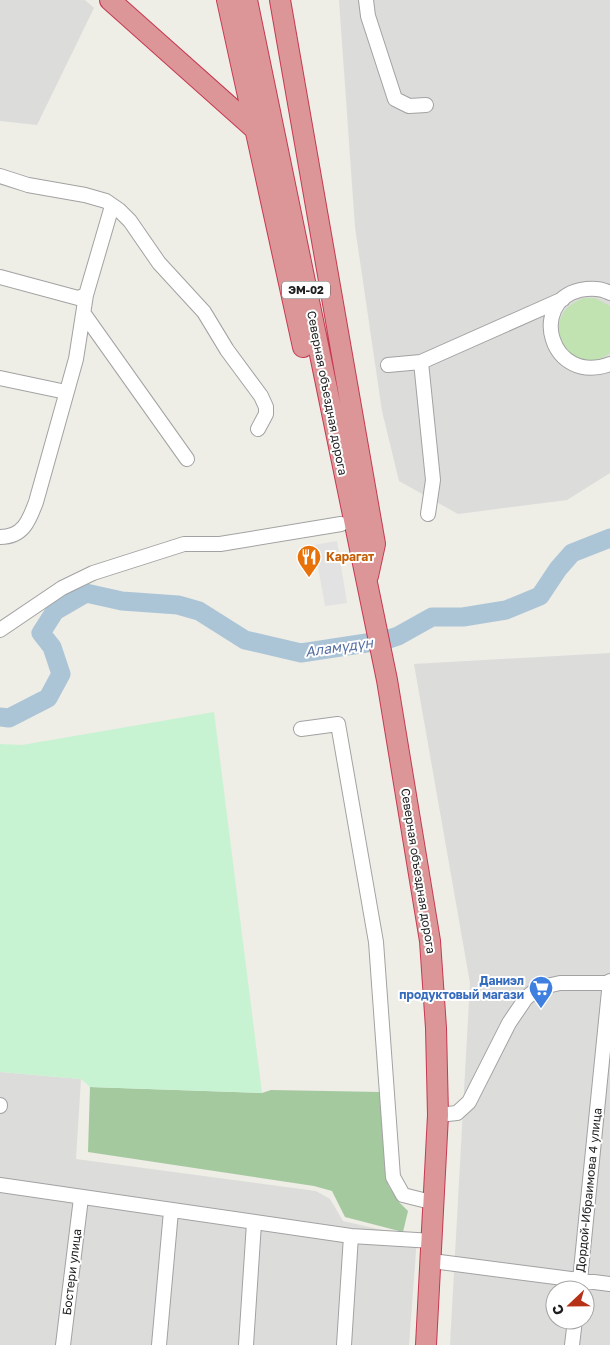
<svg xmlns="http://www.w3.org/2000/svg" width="610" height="1345" viewBox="0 0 610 1345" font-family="'Golos Text',sans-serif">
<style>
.residential{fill:#dcdcdb;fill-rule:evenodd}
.grass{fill:#c1e2b1}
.forest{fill:#a4c99f}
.park{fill:#c8f3d2}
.parking{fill:#e2e2e2}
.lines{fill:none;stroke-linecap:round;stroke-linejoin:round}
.river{stroke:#abc5d7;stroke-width:19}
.minor-casing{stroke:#a2a2a2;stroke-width:16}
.highway-casing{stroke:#c63951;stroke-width:22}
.minor{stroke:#fff;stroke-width:14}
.highway{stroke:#dc9697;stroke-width:20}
.labels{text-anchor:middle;stroke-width:4;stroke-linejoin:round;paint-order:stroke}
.shield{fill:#fff;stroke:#626262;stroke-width:1}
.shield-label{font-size:11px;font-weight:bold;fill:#1e1e1e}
.street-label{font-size:12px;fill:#1e1e1e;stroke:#fff}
.food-label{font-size:12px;font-weight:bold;fill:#c56008;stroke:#fff;text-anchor:start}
.shop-label{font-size:12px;font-weight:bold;fill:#366cbe;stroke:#fff;text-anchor:end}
.water-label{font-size:14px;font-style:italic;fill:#566fa3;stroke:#fff}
</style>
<rect width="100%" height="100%" fill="#eeede6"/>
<path class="residential" d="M0,0H85L94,8L37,125L0,121Z
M339,0H610V473L567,500L458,514L399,481L382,411L355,227Z
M610,653V1345H450L470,983L414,664ZM555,1290H585V1320H555Z
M0,1072L81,1079L76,1159L316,1191L330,1199L343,1221L417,1238L409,1345H0Z"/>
<path class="grass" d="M584,298H595L610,306V353C571,383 532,316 584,298Z"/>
<path class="forest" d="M90,1087L262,1093L271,1090L381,1092L388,1185L400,1203L408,1211L403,1232L345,1217L332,1191L314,1186L88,1152Z"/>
<path class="park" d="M214,712L262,1093L90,1087L81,1079L0,1072V744L22,745Z"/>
<path class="parking" d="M337,541L347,603L325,606L314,545Z"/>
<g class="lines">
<path class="river" d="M0,717L9,718L48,698L61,674L52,647L41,633L55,611L86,593L122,601L178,605L199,611L245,640L301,653L386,640L398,636L432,617H463L506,610L540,596L558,569L572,553L610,538"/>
<defs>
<path id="minor" d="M366,0L368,16L395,99L409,106L426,105
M0,176L28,185L85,195L106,201L119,210L130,221L159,263L204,312L227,350L261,396L266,407V414L258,429
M0,277L78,298L86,295L112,206
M610,293C601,288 590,288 580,290C528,302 550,386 610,364
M84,314L187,459
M421,362L433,480L428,514
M388,365L421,362L563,299
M0,378L66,392
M0,537C23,537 29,521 36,502L76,359L86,295
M0,630L62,588L93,573L184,544H220L341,524
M301,729L338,724L376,942L393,1177L403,1195L435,1203
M0,1106V1105
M438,1115L457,1113L469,1102L509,1023L526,998L538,988L560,983H610
M0,1185L351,1236L433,1241
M432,1261L610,1284
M579,1290L610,981
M63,1345L81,1198
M159,1345L171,1211
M246,1345L254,1223
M344,1345L351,1236
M572,1345L575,1320"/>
<path id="highway" d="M110,0L257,131
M227,0L303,347
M247,0L387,680L430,941L436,1028L438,1115L426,1345
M280,0L375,544L368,576"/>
</defs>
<use href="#minor" class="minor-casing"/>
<use href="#highway" class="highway-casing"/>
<use href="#minor" class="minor"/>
<use href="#highway" class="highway"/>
</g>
<defs>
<symbol id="restaurant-pin" viewBox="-11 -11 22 30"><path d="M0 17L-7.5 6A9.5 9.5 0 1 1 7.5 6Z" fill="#e8710a" stroke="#fff"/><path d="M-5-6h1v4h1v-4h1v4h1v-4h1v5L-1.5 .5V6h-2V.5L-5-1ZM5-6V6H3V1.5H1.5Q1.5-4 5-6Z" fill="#fff"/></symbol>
<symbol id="supermarket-pin" viewBox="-11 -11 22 30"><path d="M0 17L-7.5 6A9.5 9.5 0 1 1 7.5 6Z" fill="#3f7fe0" stroke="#fff"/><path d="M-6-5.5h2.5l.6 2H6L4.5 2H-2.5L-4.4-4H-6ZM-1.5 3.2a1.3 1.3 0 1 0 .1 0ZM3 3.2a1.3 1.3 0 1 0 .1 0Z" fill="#fff"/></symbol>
</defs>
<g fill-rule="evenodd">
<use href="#restaurant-pin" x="295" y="543" width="28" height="38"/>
<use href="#supermarket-pin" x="527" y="974" width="28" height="38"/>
</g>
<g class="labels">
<rect class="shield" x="282" y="281.5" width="48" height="17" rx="4"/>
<g class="shield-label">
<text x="306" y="294">ЭМ-02</text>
</g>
<g class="street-label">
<text transform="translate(327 393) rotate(79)" y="4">Северная объездная дорога</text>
<text transform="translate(418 871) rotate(81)" y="4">Северная объездная дорога</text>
<text transform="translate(589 1190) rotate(-84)" y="4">Дордой-Ибраимова 4 улица</text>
<text transform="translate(72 1272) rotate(-83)" y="4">Бостери улица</text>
</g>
<g class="food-label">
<text x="326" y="561">Карагат</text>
</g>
<g class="shop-label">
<text x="524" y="985">Даниэл<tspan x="524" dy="14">продуктовый магази</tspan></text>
</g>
<g class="water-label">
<text transform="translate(339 647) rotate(-8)" y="5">Аламүдүн</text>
</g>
</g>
<g transform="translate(570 1305) rotate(248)"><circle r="24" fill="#ffffff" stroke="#a5a5a5"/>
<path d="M0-4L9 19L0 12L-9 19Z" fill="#b63217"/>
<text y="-8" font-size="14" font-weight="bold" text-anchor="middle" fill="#1e1e1e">С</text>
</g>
</svg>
